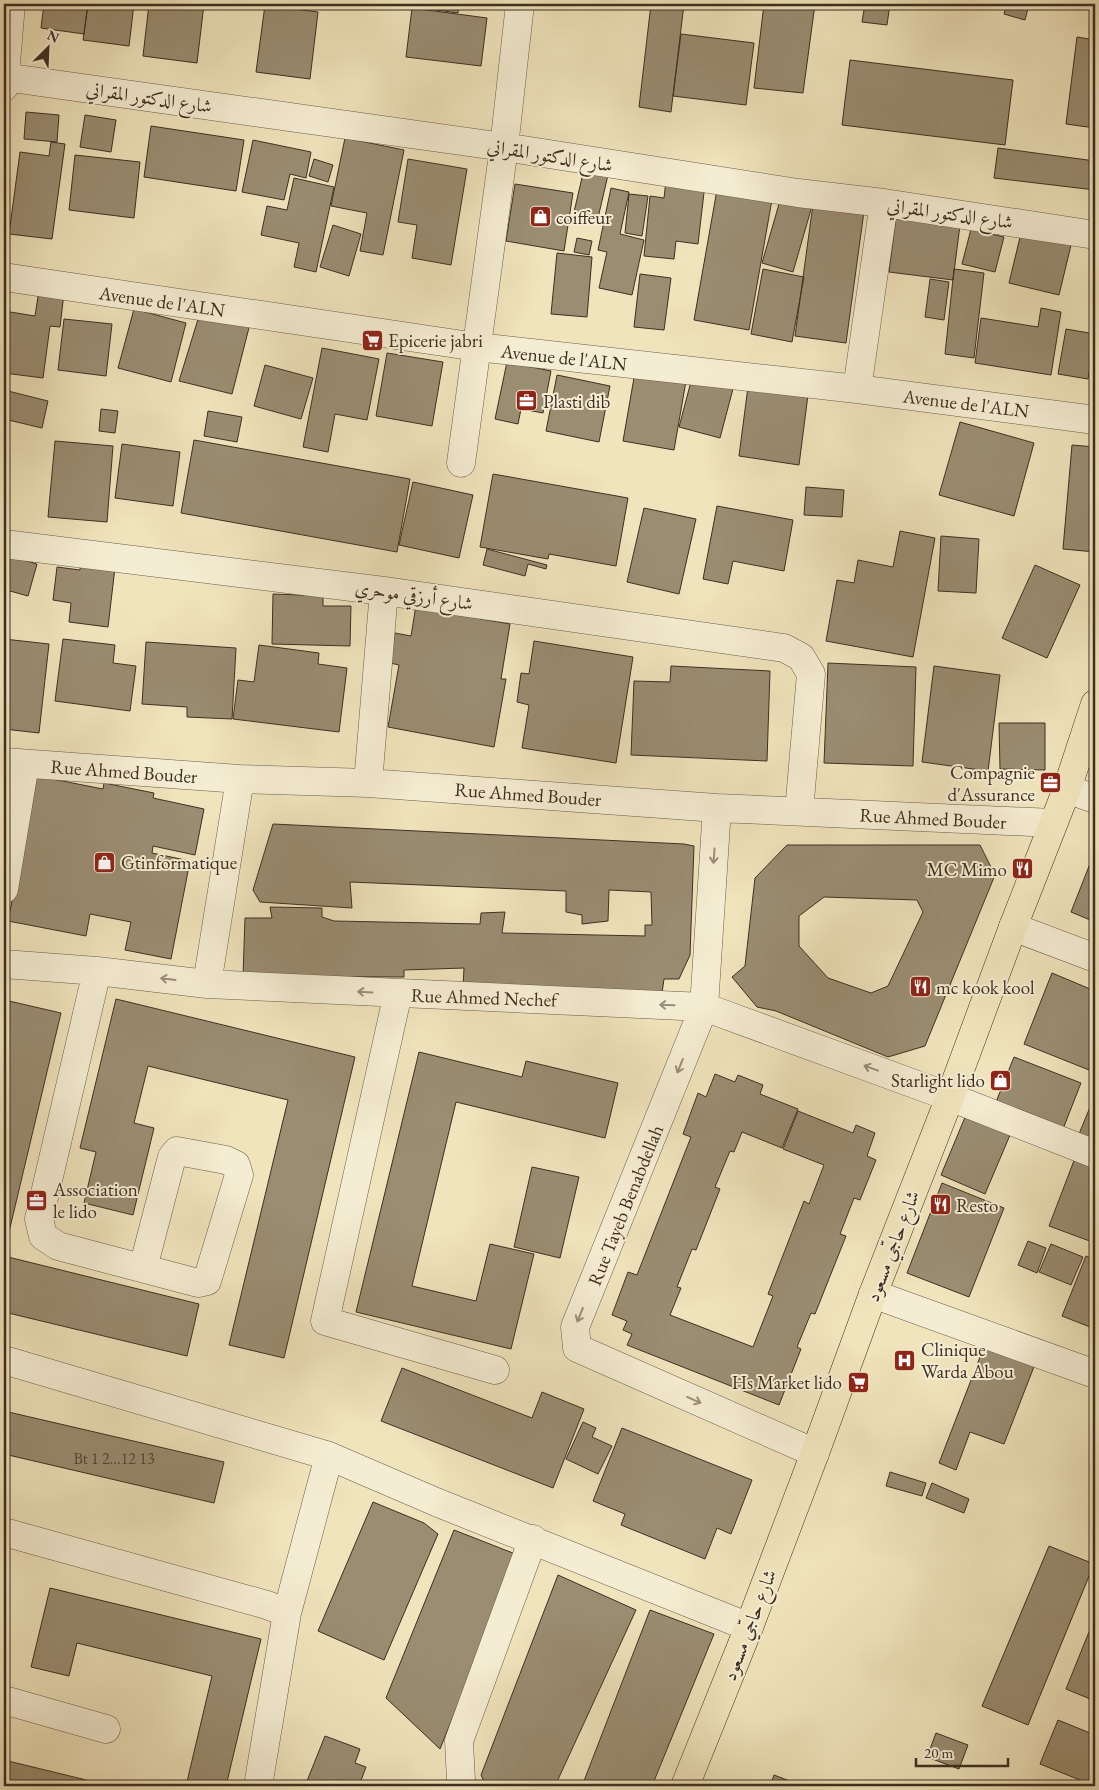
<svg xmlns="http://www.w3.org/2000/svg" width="1099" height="1790" viewBox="0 0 1099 1790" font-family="'EB Garamond',Amiri,serif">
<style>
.building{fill:#9a8d72;stroke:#3d2f22;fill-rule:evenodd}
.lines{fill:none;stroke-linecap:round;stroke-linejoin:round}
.minor-casing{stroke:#6a5c48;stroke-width:29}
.major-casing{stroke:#3d2f22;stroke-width:29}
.minor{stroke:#f5edd3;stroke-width:28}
.major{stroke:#f0e4bc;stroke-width:28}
.oneway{stroke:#998e7a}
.labels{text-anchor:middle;stroke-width:4;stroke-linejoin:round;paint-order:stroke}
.number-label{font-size:16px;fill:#544636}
.street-label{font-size:19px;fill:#3d2f22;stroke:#f5edd3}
.poi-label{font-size:19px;fill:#3d2f22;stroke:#f5edd3;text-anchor:start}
</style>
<rect width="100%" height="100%" fill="#f0e4bc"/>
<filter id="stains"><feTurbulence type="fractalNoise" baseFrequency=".004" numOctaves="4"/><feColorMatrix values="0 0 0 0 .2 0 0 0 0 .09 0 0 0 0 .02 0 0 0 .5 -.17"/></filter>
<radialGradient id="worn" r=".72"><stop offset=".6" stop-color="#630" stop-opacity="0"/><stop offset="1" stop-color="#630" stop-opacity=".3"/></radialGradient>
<path class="building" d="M44,4H88L84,34L41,28Z
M88,4H134L129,46L83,40Z
M149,4H204L197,63L143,56Z
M409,4H459L458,13L408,6Z
M586,4H628L627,9Z
M651,4H684L671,112L639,107Z
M764,4H815L803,93L754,88Z
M865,4H890L887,25L862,22Z
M1007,4H1029L1025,20L1004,14Z
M265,5L318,12L310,79L256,72Z
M412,8L487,18L481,66L406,57Z
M681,34L754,43L746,105L673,96Z
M1077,37L1095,40V128L1066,124Z
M850,60L1013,80L1005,145L842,125Z
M26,112L59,115L57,142L24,139Z
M85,115L116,120L111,152L80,147Z
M151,126L244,140L236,191L144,177Z
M345,138L404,150L383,255L360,251L367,213L331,206Z
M253,140L311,152L306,178L290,174L284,200L242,192Z
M51,142L65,144L52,239L9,234L20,152L49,156Z
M998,148L1095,161V190L994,178Z
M75,155L140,162L134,218L69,210Z
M314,159L333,165L328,182L309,176Z
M408,159L467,169L451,265L412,258L417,225L398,222Z
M584,169L608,175L598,218L574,212Z
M294,178L334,187L316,272L294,267L299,243L261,235L267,206L287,210Z
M666,180L705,184L698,244L676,241L674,259L644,256L650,196L664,198Z
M515,184L573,193L564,251L506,241Z
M718,184L773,194L749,330L694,320Z
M611,188L629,192L620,234L644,240L632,295L599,288L607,252L598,250Z
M629,194L648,196L642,236L625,233Z
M781,197L812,206L793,272L762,263Z
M814,197L865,204L846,343L795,336Z
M896,217L960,225L953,280L889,272Z
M333,225L361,234L349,276L320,267Z
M971,229L1004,237L995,272L962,264Z
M1022,229L1072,241L1059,295L1009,283Z
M577,238L592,241L589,255L574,252Z
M557,253L592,257L587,317L551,314Z
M763,269L804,277L792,342L751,334Z
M954,269L984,273L974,358L945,354Z
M640,274L671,278L664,330L634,327Z
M930,279L949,282L944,320L925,317Z
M39,290L64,293L60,327L50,326L43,378L4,373V311L35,316Z
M1041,308L1061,312L1051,375L975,363L981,318L1038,327Z
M134,309L186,323L171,382L118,368Z
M199,316L251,320L232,394L179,381Z
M64,319L112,324L106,376L58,370Z
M1066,329L1095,334L1088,379L1058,374Z
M322,348L379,359L367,420L335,414L328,452L303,447Z
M387,353L443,362L432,426L376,416Z
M507,362L551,371L543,413L521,409L518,424L495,419Z
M265,365L313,378L301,419L254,406Z
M635,372L686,381L674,450L623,441Z
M693,374L734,385L720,438L679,427Z
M557,375L610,386L599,442L546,431Z
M749,379L809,387L799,465L739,456Z
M4,390L48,401L42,428L4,419Z
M101,409L118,411L115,433L99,431Z
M208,411L242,417L237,442L204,436Z
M960,422L1034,443L1014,516L939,495Z
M194,440L410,479L397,552L181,513Z
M55,441L113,446L107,522L48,517Z
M122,444L180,452L173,506L115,498Z
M1072,445L1095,447V552L1063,549Z
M493,474L628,498L616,566L549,554L548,559L480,547Z
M413,482L473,495L459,558L399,545Z
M806,487L844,490L842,517L804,515Z
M717,506L793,520L784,571L733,561L728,584L703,579Z
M644,508L696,519L679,594L627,582Z
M900,531L935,538L913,657L826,641L837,580L854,583L858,560L893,567Z
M941,536L979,539L976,593L938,591Z
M487,549L547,565L546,569L528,564L525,576L483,565Z
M4,554L37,564L28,596L10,591L4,611Z
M81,555L116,559L108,627L69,622L71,603L53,600L57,567L80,570Z
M1035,565L1080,585L1047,658L1002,638Z
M273,594L323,596V606H351L350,646L272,644Z
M417,599L458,615L510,624L501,679H506L494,747L388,727L399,665L390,663L395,633L411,636Z
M4,639L49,644L39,733L4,729Z
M63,639L115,645L113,663L136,666L130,711L55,701Z
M534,641L633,657L616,763L522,748L529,705L517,702L521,673L529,674Z
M146,642L236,648L232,719L187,717V707L142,704Z
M259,645L319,653L318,664L347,668L339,732L233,719L238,680L254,682Z
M828,663L916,667L913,766L824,763Z
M671,666L770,671L767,761L631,755L634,681L670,682Z
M934,666L1000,675L988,771L922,762Z
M999,723H1045V770L1000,769Z
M37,776L103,789L104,783L154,793L153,798L204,809L195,855L153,846L152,853L190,861L171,959L125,950L131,922L90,914L86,936L8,921Z
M273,824L684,844L694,846L690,955L679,979H664L662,993L463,987L464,968L404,970V977L243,976L245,918H272L270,907L322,908V917L334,921L480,924L481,913L505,912L502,933L645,936V925H652L651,892L609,890L608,921L582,924V915L566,912V891L350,882L352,908L260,902L253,890Z
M787,845H980L995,875L925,1046L888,1057L776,1011L757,1007L732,977L745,966L755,878ZM824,897L917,900L923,912L888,986L871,993L828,978L799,946V916Z
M1095,851V922L1071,912Z
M1052,973L1095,991V1065L1091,1064L1089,1070L1024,1044Z
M116,999L355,1057L284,1358L229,1345L288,1100L148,1066L134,1123L154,1128L133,1215L84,1203L96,1152L80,1148Z
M9,1001L61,1013L4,1253V1024Z
M419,1052L522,1077L526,1061L618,1083L605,1138L456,1102L412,1286L476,1301L490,1244L534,1254L511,1349L356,1312Z
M1014,1057L1081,1083L1063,1129L996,1102Z
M715,1074L735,1082L738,1075L763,1085L760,1094L798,1109L782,1148L742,1132L734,1152L730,1151L715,1187L720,1189L696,1250L692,1249L677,1287L681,1288L670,1315L753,1347L773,1296L768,1294L804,1201L809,1204L824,1165L783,1149L798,1111L853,1133L856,1125L875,1133L867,1156L876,1160L860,1200L854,1198L840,1234L846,1236L815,1314L811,1313L797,1347L801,1349L779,1405L627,1345L632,1334L623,1330L627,1321L612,1315L628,1272L637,1275L691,1137L683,1134L698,1093L706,1097Z
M1095,1095V1141L1079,1134Z
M968,1110L1013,1128L985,1194L941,1175Z
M1075,1158L1095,1166V1243L1049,1226Z
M532,1167L579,1177L560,1258L514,1247Z
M942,1183L1004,1208L969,1297L907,1273Z
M1028,1241L1046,1248L1037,1273L1018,1265Z
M1051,1244L1083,1257L1071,1285L1039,1272Z
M4,1256L199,1304L187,1356L4,1312Z
M1086,1256L1095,1260V1329L1062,1316Z
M985,1344L1035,1364L1004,1444L970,1432L956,1470L939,1463Z
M402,1368L532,1418L542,1392L584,1409L553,1488L381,1421Z
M4,1411L224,1462L214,1503L4,1454Z
M583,1422L596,1428L592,1437L612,1446L598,1474L566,1459Z
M622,1428L752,1480L731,1534L717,1528L705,1559L621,1525L625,1514L593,1501Z
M890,1472L926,1483L922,1496L886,1486Z
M932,1483L969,1499L964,1513L926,1498Z
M373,1502L424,1523L438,1534L384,1660L318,1631Z
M454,1530L518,1555L440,1749L386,1698Z
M1049,1546L1094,1564L1028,1725L982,1706Z
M558,1575L636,1610L555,1786H486L481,1775Z
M50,1588L261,1639L226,1786H186L212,1676L77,1643L69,1676L31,1667Z
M650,1610L714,1634L652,1786H582Z
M1095,1617V1701L1066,1689Z
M1058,1720L1095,1735V1786L1040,1764Z
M936,1733L968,1745L959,1769L927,1757Z
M325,1736L360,1749L355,1763L366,1767L359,1786H305Z
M4,1760L111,1786H4Z
M774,1775L803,1786H770Z"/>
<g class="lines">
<defs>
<path id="minor" d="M4,77L504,147L798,193L884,203L1095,235
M4,87L11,4
M4,277L477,347L857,389L1095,420
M857,389L884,203
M461,463L504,147L520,4
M4,544L384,591L784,648L801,657L811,674L799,811
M4,762L240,779L368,783L717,808L1053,823
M368,783L384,591
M1067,789L1095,799
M717,808L704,1007L575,1327L577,1348L815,1453
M4,889L25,764
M1013,927L1095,958
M4,964L97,971L207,984L704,1007L950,1097L1095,1154
M97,971L39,1219L43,1236L58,1246L198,1283L207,1281L239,1175L236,1165L226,1160L177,1151L172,1157L143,1268
M207,984L240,779
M398,993L325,1321L495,1370
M873,1294L1095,1374
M4,1360L329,1456L436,1502L749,1627
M4,1532L267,1605L287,1613
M4,1700L106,1729
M258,1786L287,1613L329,1456
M463,1786L461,1781L459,1741L533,1539"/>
<path id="major" d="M685,1786L749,1627L815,1453L873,1294L950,1097L1013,927L1067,789L1095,704"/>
</defs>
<use href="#minor" class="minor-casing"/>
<use href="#major" class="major-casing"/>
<use href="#minor" class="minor"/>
<use href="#major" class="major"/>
</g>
<defs><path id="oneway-shaft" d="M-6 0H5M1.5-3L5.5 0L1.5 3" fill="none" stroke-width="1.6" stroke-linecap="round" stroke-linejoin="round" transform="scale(1.25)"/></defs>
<g class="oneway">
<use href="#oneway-shaft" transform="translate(714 856) rotate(94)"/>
<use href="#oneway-shaft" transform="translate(168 979) rotate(-173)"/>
<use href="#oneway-shaft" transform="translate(365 992) rotate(-177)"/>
<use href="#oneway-shaft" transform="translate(667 1005) rotate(-178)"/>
<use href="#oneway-shaft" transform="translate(680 1066) rotate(112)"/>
<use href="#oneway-shaft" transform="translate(871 1068) rotate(-160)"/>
<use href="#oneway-shaft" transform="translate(580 1315) rotate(112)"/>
<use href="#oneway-shaft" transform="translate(694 1400) rotate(24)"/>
</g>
<defs>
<symbol id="shop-square" viewBox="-11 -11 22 22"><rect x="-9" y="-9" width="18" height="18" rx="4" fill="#8f2418" stroke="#f5edd3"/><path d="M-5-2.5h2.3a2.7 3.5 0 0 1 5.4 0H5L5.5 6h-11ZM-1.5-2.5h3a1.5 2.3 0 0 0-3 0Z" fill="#fff"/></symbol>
<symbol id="supermarket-square" viewBox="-11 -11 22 22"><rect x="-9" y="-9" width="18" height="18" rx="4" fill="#8f2418" stroke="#f5edd3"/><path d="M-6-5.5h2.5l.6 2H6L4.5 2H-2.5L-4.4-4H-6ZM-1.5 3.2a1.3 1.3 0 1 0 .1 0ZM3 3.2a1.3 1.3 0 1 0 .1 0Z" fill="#fff"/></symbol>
<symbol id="office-square" viewBox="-11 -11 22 22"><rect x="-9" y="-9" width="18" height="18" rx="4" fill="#8f2418" stroke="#f5edd3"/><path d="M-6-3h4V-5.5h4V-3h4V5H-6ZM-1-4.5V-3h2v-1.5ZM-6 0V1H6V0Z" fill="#fff"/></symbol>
<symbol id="restaurant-square" viewBox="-11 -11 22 22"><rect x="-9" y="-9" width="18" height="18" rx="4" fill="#8f2418" stroke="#f5edd3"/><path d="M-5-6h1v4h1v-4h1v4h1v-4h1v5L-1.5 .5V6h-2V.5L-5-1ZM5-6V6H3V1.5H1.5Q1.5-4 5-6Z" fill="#fff"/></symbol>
<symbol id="hospital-square" viewBox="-11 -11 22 22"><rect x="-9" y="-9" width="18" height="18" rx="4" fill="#8f2418" stroke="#f5edd3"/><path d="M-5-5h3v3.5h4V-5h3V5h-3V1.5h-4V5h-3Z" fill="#fff"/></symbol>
</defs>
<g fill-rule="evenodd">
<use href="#shop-square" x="528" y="204" width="25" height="25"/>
<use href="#supermarket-square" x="360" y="328" width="25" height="25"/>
<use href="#office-square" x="514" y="388" width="25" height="25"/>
<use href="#office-square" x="1038" y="770" width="25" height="25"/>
<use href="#shop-square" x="92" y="850" width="25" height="25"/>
<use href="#restaurant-square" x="1010" y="856" width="25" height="25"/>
<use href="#restaurant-square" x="908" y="974" width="25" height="25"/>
<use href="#shop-square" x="988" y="1068" width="25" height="25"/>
<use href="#office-square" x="24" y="1188" width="25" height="25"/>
<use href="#restaurant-square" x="928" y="1192" width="25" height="25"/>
<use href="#hospital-square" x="892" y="1348" width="25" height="25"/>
<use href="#supermarket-square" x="846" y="1370" width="25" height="25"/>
</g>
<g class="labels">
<g class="number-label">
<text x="114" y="1464">Bt 1 2...12 13</text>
</g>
<g class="street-label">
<text transform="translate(149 97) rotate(8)" y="7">شارع الدكتور المقراني</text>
<text transform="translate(550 155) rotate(9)" y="7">شارع الدكتور المقراني</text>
<text transform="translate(950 213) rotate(8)" y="7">شارع الدكتور المقراني</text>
<text transform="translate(162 301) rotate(8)" y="7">Avenue de l'ALN</text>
<text transform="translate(564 357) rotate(6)" y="7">Avenue de l'ALN</text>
<text transform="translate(966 403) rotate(7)" y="7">Avenue de l'ALN</text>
<text transform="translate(414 595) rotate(8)" y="7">شارع أرزقي موحري</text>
<text transform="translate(124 771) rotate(4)" y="7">Rue Ahmed Bouder</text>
<text transform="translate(528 794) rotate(4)" y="7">Rue Ahmed Bouder</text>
<text transform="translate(933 818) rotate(3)" y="7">Rue Ahmed Bouder</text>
<text transform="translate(484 997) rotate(2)" y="7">Rue Ahmed Nechef</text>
<text transform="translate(625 1205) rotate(-68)" y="7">Rue Tayeb Benabdellah</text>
<text transform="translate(892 1246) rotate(-69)" y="7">شارع حاجّي مسعود</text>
<text transform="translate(749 1625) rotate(-69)" y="7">شارع حاجّي مسعود</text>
</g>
<g class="poi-label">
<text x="556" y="224">coiffeur</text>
<text x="388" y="347">Epicerie jabri</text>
<text x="543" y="408">Plasti dib</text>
<text x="1035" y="779" text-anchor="end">Compagnie<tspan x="1035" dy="22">d'Assurance</tspan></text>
<text x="121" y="869">Gtinformatique</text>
<text x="1007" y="876" text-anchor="end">MC Mimo</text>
<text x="936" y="994">mc kook kool</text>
<text x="985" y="1087" text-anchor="end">Starlight lido</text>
<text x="53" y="1196">Association<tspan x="53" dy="22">le lido</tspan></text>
<text x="956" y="1212">Resto</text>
<text x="921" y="1356">Clinique<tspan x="921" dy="22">Warda Abou</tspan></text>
<text x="842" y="1389" text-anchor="end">Hs Market lido</text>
</g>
</g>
<rect width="1099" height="1790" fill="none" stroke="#f0e4bc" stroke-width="20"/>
<rect x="5" y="5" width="1089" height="1780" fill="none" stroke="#3d2f22" stroke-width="2.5"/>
<rect x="10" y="10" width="1079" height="1770" fill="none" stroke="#3d2f22"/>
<g transform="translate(48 48) rotate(24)" stroke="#f5edd3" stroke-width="4" paint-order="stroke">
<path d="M0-4L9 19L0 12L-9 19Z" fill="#3d2f22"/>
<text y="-8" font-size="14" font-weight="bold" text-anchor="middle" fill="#3d2f22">N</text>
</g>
<path d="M916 1758v8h92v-8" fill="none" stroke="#3d2f22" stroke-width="2.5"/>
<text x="924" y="1758" font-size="15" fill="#3d2f22" stroke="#f5edd3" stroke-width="4" paint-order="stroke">20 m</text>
<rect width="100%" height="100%" filter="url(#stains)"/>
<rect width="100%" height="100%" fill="url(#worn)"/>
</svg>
